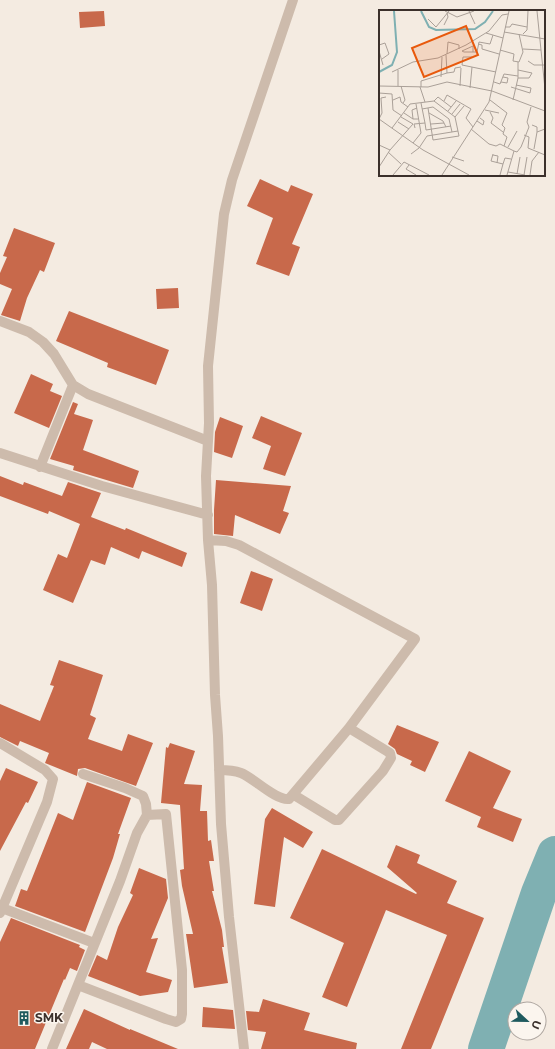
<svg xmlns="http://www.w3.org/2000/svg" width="555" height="1049" viewBox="0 0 555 1049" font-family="Montserrat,sans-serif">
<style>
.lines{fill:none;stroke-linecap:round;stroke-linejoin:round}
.river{stroke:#7fb0b2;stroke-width:36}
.building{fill:#c8694b}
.street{stroke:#cdbbac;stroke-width:10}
.labels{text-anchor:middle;stroke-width:3;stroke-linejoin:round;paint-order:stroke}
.poi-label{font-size:12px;font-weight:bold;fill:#3b302b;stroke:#fbf5ee;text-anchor:start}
.inset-river{fill:none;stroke:#7fb0b2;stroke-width:2}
.inset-road{fill:none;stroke:#aaa098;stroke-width:1}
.view{fill:#e8590c;fill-opacity:0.15;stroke:#e8590c;stroke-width:2}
.inset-edge{fill:none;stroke:#3b302b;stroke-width:2}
</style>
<rect width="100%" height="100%" fill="#f4ebe1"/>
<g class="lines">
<path class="river" d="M486,1049L539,893L555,854"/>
</g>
<path class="building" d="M104,11L105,26L80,28L79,12Z
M260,179L288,192L291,185L313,194L292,244L300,247L289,276L256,264L273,218L247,206Z
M14,228L55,243L44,272L40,270L27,298L20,321L1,315L12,289L0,284V273L7,257L3,256Z
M178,288L179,308L157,309L156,289Z
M69,311L169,350L156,385L107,367L108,363L56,341Z
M31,374L53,384L50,391L62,396L49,428L14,413Z
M73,402L78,404L74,414L93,420L83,450L139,471L133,488L73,470L74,466L50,459Z
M261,416L302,433L285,476L263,469L271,446L252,438Z
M220,417L243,426L232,458L214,452L215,432Z
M0,476L23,485L24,482L62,496L68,482L101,493L91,517L125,530L126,528L187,553L182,567L142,551L139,559L111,547L105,565L91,560L73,603L43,590L58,554L67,558L80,524L49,511L48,514L0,496Z
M216,480L291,486L283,511L289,513L280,534L235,515L233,536L214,534V510Z
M251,571L273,579L262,611L240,603Z
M59,660L103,675L90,715L96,718L88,739L122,751L128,734L153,743L136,786L85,768L78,769L77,776L45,763L49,753L20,741L18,746L0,737V704L40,721L54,686L50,685Z
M397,725L439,742L425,772L410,765L412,761L397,754L395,749L388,744Z
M170,743L195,751L184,784L202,785L200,811H207L208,841L211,840L214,861H209L214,891H212L222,930L224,947H222L228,983L194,988L186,934H193L182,886L180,870L184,869L180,805L161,803L166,747L168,748Z
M469,751L511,771L493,808L522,819L513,842L477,827L481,817L445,801Z
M6,768L38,782L28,803L26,802L0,851V781Z
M87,782L131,798L118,834H120L113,858L85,932L15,906L21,889L27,891L58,813L73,820Z
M272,808L313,832L303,848L284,837L275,907L254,904L265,819Z
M396,845L420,855L417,863L457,881L447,903L484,918L431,1049H401L447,935L386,910L347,1007L322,997L344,943L290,918L322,849L416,894L417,893L387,867Z
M139,868L166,879L168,898L151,939L158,938L146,972L172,980L168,992L140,996L88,976L97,955L107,960L118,927L133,895L130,893Z
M11,918L80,945L79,947L85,950L77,971L70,968L65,980L64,979L35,1049H0V942Z
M263,999L310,1013L304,1030L357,1043L356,1049H261L266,1032L248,1030L246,1011L259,1012Z
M203,1007L233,1010L235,1029L202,1027Z
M84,1009L130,1030V1029L178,1049H107L92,1042L89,1049H66Z"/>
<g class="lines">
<path class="street" d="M0,321L29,332L43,342L54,354L73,385L88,394L208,441
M0,453L102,486L208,515
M40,467L73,385
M208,540L226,541L239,545L415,639L349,728L289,799C276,801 254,778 241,773C233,770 227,770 219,770
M0,743L45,770L53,779L47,802L0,913
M83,774L125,788L143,796L146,804L147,815
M294,795L335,820H339L383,771L391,758L390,753L349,728
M2,908L94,943
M52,1049L120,881L137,833L147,815L166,814L182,970V1014L181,1019L176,1022L166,1019L78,985
M244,1049L229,917L221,824L218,736L215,695L212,585L208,540L206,476L209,423L208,366L224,214L232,180L293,0"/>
</g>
<defs>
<symbol id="building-bare" viewBox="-9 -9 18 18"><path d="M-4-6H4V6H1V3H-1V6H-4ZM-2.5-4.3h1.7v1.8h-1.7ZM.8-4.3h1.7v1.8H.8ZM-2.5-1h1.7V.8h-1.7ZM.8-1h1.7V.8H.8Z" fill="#1f5a5e" stroke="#fbf5ee" stroke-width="2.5" paint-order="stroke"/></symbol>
</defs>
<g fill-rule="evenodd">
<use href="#building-bare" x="14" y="1008" width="20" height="20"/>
</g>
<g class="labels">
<g class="poi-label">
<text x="35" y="1022">SMK</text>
</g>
</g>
<g transform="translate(379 10)">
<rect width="166" height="166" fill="#f4ebe1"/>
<path class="inset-river" d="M42,1L50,17L57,20L96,19L106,12L114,1M0,62L13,55L18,42L15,1"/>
<path class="inset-road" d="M66,1L78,7L95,1M90,1L96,14M158,1L166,79M49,9L57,17L70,1M65,15L69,7L68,3M126,17H131L133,14L148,17M125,22L166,29M107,23L124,28M144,24L148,20L149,1M99,34L103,35V39L120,44M0,35L6,33L10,44L3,49M144,39L162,40M121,40L135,44L134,51L140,52L144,42L140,24M0,41L4,55M94,42V36L83,41L85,42H98L100,32L111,34L114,25M68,44L69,32L80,35V39M67,45L68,63L75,62L76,58L82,57M93,47H84L83,55L117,62M149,51L155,55H166M19,60V76M13,62L34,52L59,48L87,35L110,21L123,5L129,4M62,67L63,47M139,68H150L153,63L139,60M115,72L121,74L125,64L139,66M122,72L128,73L129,68L124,67M0,76L49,77L68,72L113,81L166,101M22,76L26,90L24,93M81,76L82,58M41,77L46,92M42,77V71L68,63M132,77L151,83L152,78L137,75M91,78L93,57M0,83L13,84L14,100L23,106M14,90L21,87L22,92L29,97M111,90L128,103L123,115L126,118L124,124L128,127L125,136M134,90L139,68V52M55,91L59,87L72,97M65,91L68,85L92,99L87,108L94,117M43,99L54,97L70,109L73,122M106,100L120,103M69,101L77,91M111,102L114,108L112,113L124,122M25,103L34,109H39M50,103L64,111L67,117M73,104L81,94M22,107L34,114M76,107L85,96M0,109L44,140L90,165M0,109L3,103L2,88L7,87M34,109L33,100L38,98M98,111L104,115L105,111L101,108M19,112L30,119M46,113L47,120L72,116M52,114L65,113M153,115L158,117V122L166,119M13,118L31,94L55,91L76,107L80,126L54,130L49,98M36,118L35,114L46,113L42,93M92,119L110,134L117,136L121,134L135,141M145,125L150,127L149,138L166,145M34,133L42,123L37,94M0,135L11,140M129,137L138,121M155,139L158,122M135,141L138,142L142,137L150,117L148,112L152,97M9,142L22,154M32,144L40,138L48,126L79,121M114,144L112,151L124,154L121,165M114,145L119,146L118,153M73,147L85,151M124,154L126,148L132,149M30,155L27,159L37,165M0,157L11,140L34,114M129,162L146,165M138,164L141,147M14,165L25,152L50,165M63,165L110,92L130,1M128,165L135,141M145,165L148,147M151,165L153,151L160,142"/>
<path class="view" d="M87,16L99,45L45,67L33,38Z"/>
<rect width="166" height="166" class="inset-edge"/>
</g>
<g transform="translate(527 1021) rotate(112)"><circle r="19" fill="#fbf5ee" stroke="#aea6a0"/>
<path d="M0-3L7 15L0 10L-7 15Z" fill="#1f5a5e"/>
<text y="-6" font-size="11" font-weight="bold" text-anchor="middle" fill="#3b302b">U</text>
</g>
</svg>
